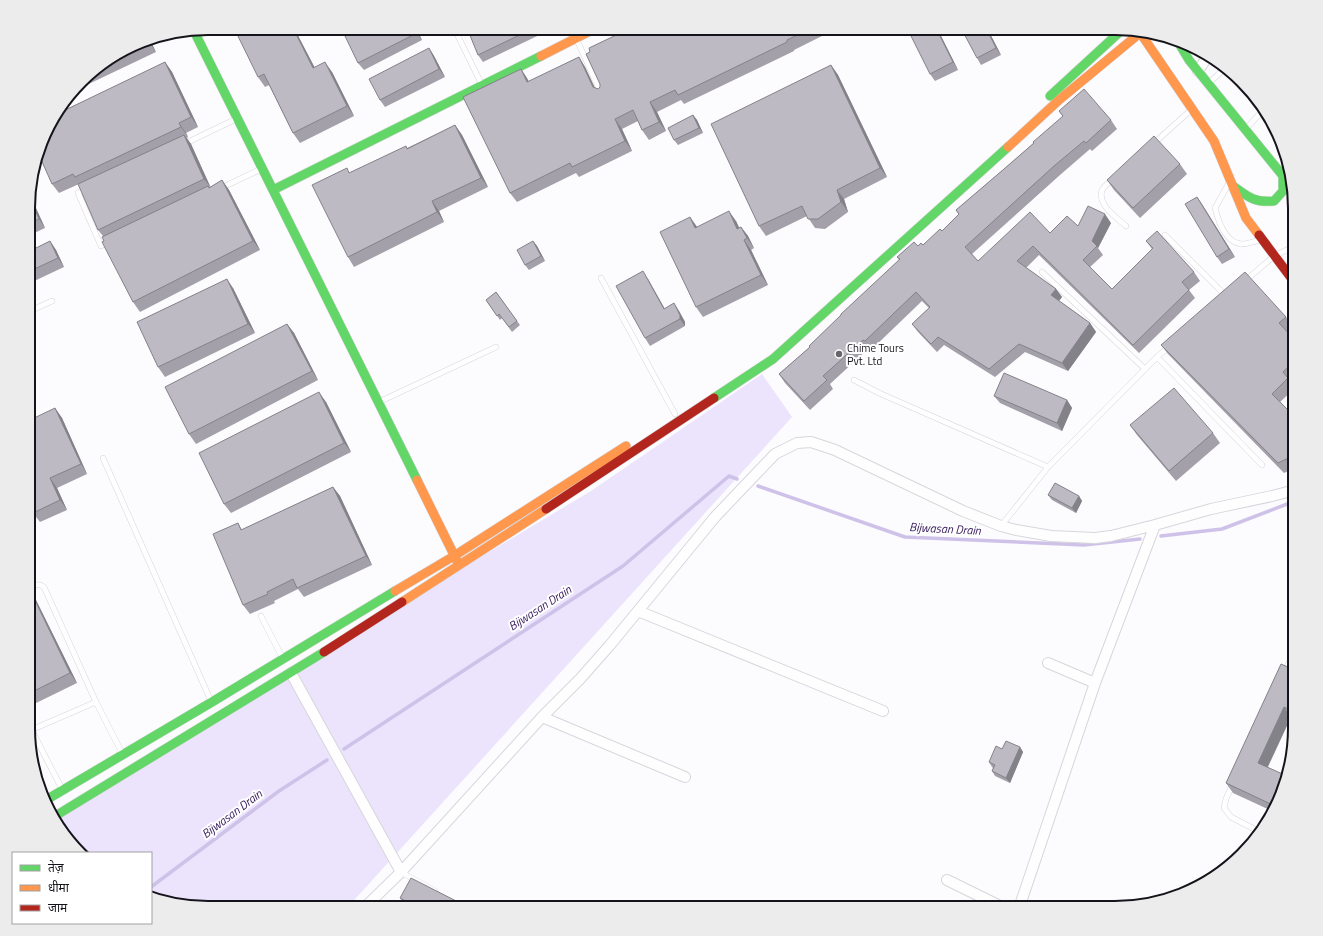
<svg xmlns="http://www.w3.org/2000/svg" width="1323" height="936" viewBox="0 0 1323 936" font-family="'Titillium Web','Noto Sans Devanagari',sans-serif">
<style>
.green{fill:#ece3fc}
.lines{fill:none;stroke-linecap:round;stroke-linejoin:round}
.stream{stroke:#cfc2e9;stroke-width:3.5}
.lane-casing{stroke:#d7d6db;stroke-width:6}
.street-casing{stroke:#d7d6db;stroke-width:12}
.fast-casing{stroke:#d7d6db;stroke-width:10}
.slow-casing{stroke:#d7d6db;stroke-width:10}
.jam-casing{stroke:#d7d6db;stroke-width:10}
.lane{stroke:#fffeff;stroke-width:5}
.street{stroke:#fffeff;stroke-width:10}
.fast{stroke:#63d668;stroke-width:9}
.slow{stroke:#ff974d;stroke-width:9}
.jam{stroke:#b3261e;stroke-width:9}
.wall{fill:#a3a0a9}
.shaded-wall{fill:#848289}
.building{fill:#bdbac4;stroke:#848289}
.poi-dot{fill:#66656a;stroke:#fff;stroke-width:1.5}
.labels{text-anchor:middle;stroke-width:4;stroke-linejoin:round;paint-order:stroke}
.poi-label{font-size:11px;fill:#16141b;stroke:#fff;text-anchor:start}
.water-label{font-size:12px;font-style:italic;fill:#3d2161;stroke:#fff}
.rim{fill:none;stroke:#16141b;stroke-width:2}
</style>
<rect width="100%" height="100%" fill="#fcfbfe"/>
<path class="green" d="M762,374L792,417L347,908H197L151,897V853H83L52,818L51,814L591,491Z"/>
<g class="lines">
<path class="stream" d="M758,486L905,537L1084,545L1140,539
M1161,536L1222,529L1295,501
M344,749L623,566L729,476L737,479
M151,887L279,791L327,760"/>
<defs>
<path id="lane" d="M454,28L482,85
M576,38L601,93
M1209,83L1226,67
M1247,128L1262,111
M184,144L236,119
M1153,144L1191,110
M1114,179C1110,182 1104,186 1102,190C1097,205 1117,218 1126,226
M1229,183L1215,208C1218,220 1225,243 1242,244C1247,244 1255,241 1260,240
M221,188L261,169
M86,189L78,193L101,246L109,241
M1165,235L1226,296
M1042,272L1145,369
M601,278L675,414
M1245,281L1274,256L1295,246
M30,311L52,301
M1157,357L1262,465
M854,380L879,393L1048,467
M379,402L496,347
M103,458L211,701
M1001,526L1048,467L1157,357L1170,346
M30,588C35,585 39,583 44,587L96,702L122,753
M261,616L282,657
M1284,672L1290,661L1295,657
M30,727L62,789
M31,730L96,702
M1233,783L1226,799L1224,808L1231,817L1260,832
M401,872L435,891"/>
<path id="street" d="M1198,71L1208,56
M638,611L883,711
M1048,663L1095,683
M291,673L401,872
M542,717L685,777
M947,880L1004,908
M364,908L401,872L542,717L580,679L610,645L715,517L775,454L797,443L811,442L835,450L963,511L1001,526L1016,530L1051,536L1095,538L1111,536L1155,525
M1019,908L1095,683L1155,525L1211,509L1272,496L1295,490"/>
<path id="fast" d="M194,31L417,480
M1177,40L1189,60L1292,187
M1050,96L1124,28
M1233,186C1248,197 1255,203 1274,201L1283,191V176
M273,190L541,56
M714,398L773,359L1008,147
M46,800L212,702L395,591
M52,818L324,652"/>
<path id="slow" d="M1139,31L1214,141L1246,218L1259,235
M541,56L596,28
M1008,147L1059,100L1140,33
M417,480L458,563
M395,591L454,556L626,446
M402,602L546,509"/>
<path id="jam" d="M1259,235L1295,283
M546,509L714,398
M324,652L402,602"/>
</defs>
<use href="#lane" class="lane-casing"/>
<use href="#street" class="street-casing"/>
<use href="#fast" class="fast-casing"/>
<use href="#slow" class="slow-casing"/>
<use href="#jam" class="jam-casing"/>
<use href="#lane" class="lane"/>
<use href="#street" class="street"/>
<use href="#fast" class="fast"/>
<use href="#slow" class="slow"/>
<use href="#jam" class="jam"/>
</g>
<path class="wall" d="M294,28L315,68L332,72L354,116L300,143L293,133L269,85L265,87L258,77Z
M361,28H416L422,40L364,70L358,63Z
M467,28H554L483,62L478,55Z
M631,28H838L794,50V51L684,104L681,100L657,112L666,131L649,140L642,130L638,121L622,129L632,151L579,177L576,173L517,202L510,193L521,69L529,82L579,57L585,67L595,88L598,89L600,87Z
M937,28L958,70L935,81L930,74Z
M987,28L1001,55L981,65L977,58Z
M150,40L156,52L76,90L89,73L139,42Z
M429,48L434,56L445,77L385,107L380,100Z
M165,62L172,72L198,127L186,133L188,137L187,138L191,144L210,187L222,180L229,190L260,250L140,312L133,302L104,241L103,236L98,230L79,184L59,193L52,184Z
M831,65L838,75L887,177L844,199L848,212L825,229L815,228L807,216L766,236L759,226Z
M1059,111L1111,120L1117,129L1092,151L1090,149L1060,175L972,254L978,261L1050,233L1078,226L1111,223L1098,248L1103,255L1090,267L1112,289L1152,249L1146,241L1194,272L1200,281L1189,290L1195,298L1139,353L1039,255L1026,268L1056,289L1062,297L1059,301L1090,323L1096,332L1068,371L1025,352L995,377L944,345L937,352L918,332L912,324L929,308L922,301L871,350L869,348L830,384L833,389L810,410L785,383L779,374L810,347L841,316L899,260L897,257L918,246L923,245L942,231L959,215L956,210L1004,169L1063,117Z
M693,115L697,120L703,133L678,145L674,140Z
M455,125L462,135L488,187L439,211L444,222L354,267L348,257L350,173L407,148Z
M1180,164L1187,174L1140,218L1114,190L1107,180Z
M30,195L45,228L30,235Z
M1197,197L1235,257L1222,264L1217,257Z
M690,217L697,227L736,221L739,228L741,227L748,236L754,248L751,250L768,285L703,317L696,307Z
M50,241L56,250L64,267L30,283V251Z
M533,241L537,246L545,261L529,270L525,265Z
M648,279L665,309L679,311L685,322V326L650,346L645,338Z
M233,288L255,333L165,377L158,367Z
M496,292L520,325L512,332L502,318L500,320L486,300Z
M1286,317L1292,326L1287,331L1295,340V377L1290,381L1295,388L1280,402L1295,417V468L1284,473L1168,354L1161,345Z
M287,324L294,333L318,380L196,444L189,434Z
M994,396L1067,400L1072,408L1062,431L1000,403Z
M326,402L351,452L231,513L224,504Z
M55,408L62,418L87,474L57,488L67,510L40,522L33,513Z
M1130,425L1213,433L1220,443L1176,481L1137,435Z
M333,487L340,496L372,565L304,597L298,589L274,601L275,603L250,614L243,605L238,523L242,530Z
M1048,495L1079,496L1082,501L1076,513L1052,500Z
M30,588L33,594L77,683L30,706Z
M1295,670V718L1291,717L1268,767L1285,786L1272,811L1233,793L1226,783Z
M1020,747L1023,752L1010,783L995,776L992,771L993,768L992,767L989,762L1002,749Z
M400,898L466,906L467,908H407Z"/>
<path class="shaded-wall" d="M293,28H294L320,78L313,68Z
M415,28H416L422,40L417,33Z
M936,28H937L958,70L953,62Z
M986,28H987L1001,55L996,48Z
M148,40H150L156,52L149,42Z
M429,48L434,56L445,77L439,69Z
M579,57L585,67L599,97L593,87Z
M165,62L172,72L198,127L191,117Z
M325,62L332,72L354,116L347,106Z
M831,65L838,75L887,177L880,168Z
M521,69L527,78L534,92L527,82Z
M650,102L657,112L666,131L659,122Z
M693,115L697,120L703,133L699,128Z
M615,119L622,129L632,151L625,141Z
M179,123L186,133L188,137L181,127Z
M455,125L462,135L488,187L481,178Z
M184,135L191,144L211,188L204,179Z
M222,180L229,190L260,250L253,241Z
M837,190L844,199L848,212L841,202Z
M30,195L45,228L39,219L30,199Z
M1197,197L1202,204L1235,257L1229,249Z
M432,201L439,211L444,222L437,212Z
M729,211L736,221L744,238L737,229Z
M1105,214L1111,223L1098,248L1092,241Z
M690,217L697,227L695,228Z
M741,227L748,236L754,248L747,238Z
M744,240L751,250L768,285L761,275Z
M50,241L56,250L64,267L58,258Z
M533,241L537,246L545,261L541,256Z
M643,271L648,279L669,317L664,309Z
M227,279L233,288L255,333L248,324Z
M1056,289L1062,297L1057,303L1051,295Z
M674,303L679,311L685,322V326L680,319Z
M1090,323L1096,332L1068,371L1062,363Z
M287,324L294,333L318,380L312,371Z
M319,392L326,402L351,452L344,443Z
M1067,400L1072,408L1062,431L1057,423Z
M55,408L62,418L87,474L81,464Z
M50,478L57,488L67,510L60,500Z
M333,487L340,496L372,565L366,556Z
M1079,496L1082,501L1076,513L1072,508Z
M30,588L33,594L77,683L70,673L30,590Z
M1284,707L1291,717L1265,772L1258,763Z
M1020,747L1023,752L1010,783L1006,778Z"/>
<path class="building" d="M234,28H293L313,68L325,62L347,106L293,133L264,74L258,77Z
M361,28H415L417,33L358,63L345,36Z
M467,28H534L478,55Z
M631,28H812L787,40V42L678,95L675,90L650,102L659,122L642,130L633,110L615,119L625,141L572,167L570,163L510,193L463,97L521,69L527,82L579,57L593,87L598,89L600,87V84L586,54L590,52L589,48Z
M907,28H936L953,62L930,74Z
M961,28H986L996,48L977,58Z
M148,40L149,42L103,64L139,42Z
M429,48L439,69L380,100L369,79Z
M165,62L191,117L179,123L181,127L75,177L73,174L52,184L39,155L47,128L59,113Z
M831,65L880,168L837,190L841,202L818,219H808L802,206L759,226L711,124Z
M1084,89L1111,120L1086,143L1084,141L1054,166L965,247L978,261L1030,212L1050,233L1067,216L1078,226L1088,206L1105,214L1092,241L1097,246L1083,260L1112,289L1153,248L1146,241L1157,231L1194,272L1182,282L1189,290L1133,345L1033,246L1017,261L1056,289L1051,295L1090,323L1062,363L1019,344L989,369L938,337L931,344L912,324L930,307L916,292L865,341L863,340L823,376L827,380L804,401L779,374L810,347L809,346L841,315V314L900,259L897,257L914,242L918,246L921,243L923,245L940,229L942,231L959,214L956,210L1004,169L1034,143L1033,142L1063,116L1059,111Z
M693,115L699,128L674,140L668,128Z
M455,125L481,178L432,201L437,212L348,257L312,185L347,168L349,173L406,146L407,149Z
M184,135L204,179L98,230L78,184Z
M1154,136L1180,164L1133,208L1107,180Z
M222,180L253,241L133,302L102,242L104,241L102,237L208,186L209,188Z
M1197,197L1229,249L1217,257L1185,204Z
M30,199L39,219L30,223Z
M729,211L737,229L741,227L747,238L744,240L761,275L696,307L660,232L690,217L695,228Z
M50,241L58,258L30,271V251Z
M533,241L541,256L525,265L517,250Z
M643,271L664,309L674,303L680,315V319L645,338L616,286Z
M1245,272L1286,317L1279,323L1295,340V361L1283,372L1288,378L1272,394L1295,417V455L1278,463L1161,345Z
M227,279L248,324L158,367L137,322Z
M496,292L517,321L509,327L499,314L497,316L486,300Z
M287,324L312,371L189,434L165,387Z
M1004,373L1067,400L1057,423L994,396Z
M1174,388L1213,433L1169,471L1130,425Z
M319,392L344,443L224,504L199,453Z
M55,408L81,464L50,478L60,500L33,513L30,505V420Z
M1055,483L1079,496L1072,508L1048,495Z
M333,487L366,556L297,588L293,579L267,592L268,594L243,605L213,534L238,523L241,530Z
M30,590L70,673L30,693Z
M1281,664L1295,670V712L1284,707L1258,763L1287,776L1285,786L1275,806L1226,783Z
M1006,741L1020,747L1006,778L992,771L995,765L989,762L996,746L1002,749Z
M411,878L466,906L465,908H419L400,898Z"/>
<circle class="poi-dot" cx="839" cy="354" r="4"/>
<g class="labels">
<g class="poi-label">
<text x="847" y="352">Chime Tours<tspan x="847" dy="13">Pvt. Ltd</tspan></text>
</g>
<g class="water-label">
<text transform="translate(945 529) rotate(3)" y="4">Bijwasan Drain</text>
<text transform="translate(540 608) rotate(-33)" y="4">Bijwasan Drain</text>
<text transform="translate(232 814) rotate(-37)" y="4">Bijwasan Drain</text>
</g>
</g>
<path d="M0 0H1323V936H0ZM208 35H1115A173 173 0 0 1 1288 208V728A173 173 0 0 1 1115 901H208A173 173 0 0 1 35 728V208A173 173 0 0 1 208 35Z" fill="#ececed" fill-rule="evenodd"/>
<path class="rim" d="M208 35H1115A173 173 0 0 1 1288 208V728A173 173 0 0 1 1115 901H208A173 173 0 0 1 35 728V208A173 173 0 0 1 208 35Z"/>
<rect x="12" y="852" width="140" height="72" fill="#ffffff" stroke="#a2a1a4"/>
<rect x="20" y="865" width="20" height="6" fill="#63d668" stroke="#a2a1a4"/>
<text x="48" y="872" font-size="12" fill="#16141b">तेज़</text>
<rect x="20" y="885" width="20" height="6" fill="#ff974d" stroke="#a2a1a4"/>
<text x="48" y="892" font-size="12" fill="#16141b">धीमा</text>
<rect x="20" y="905" width="20" height="6" fill="#b3261e" stroke="#a2a1a4"/>
<text x="48" y="912" font-size="12" fill="#16141b">जाम</text>
</svg>
